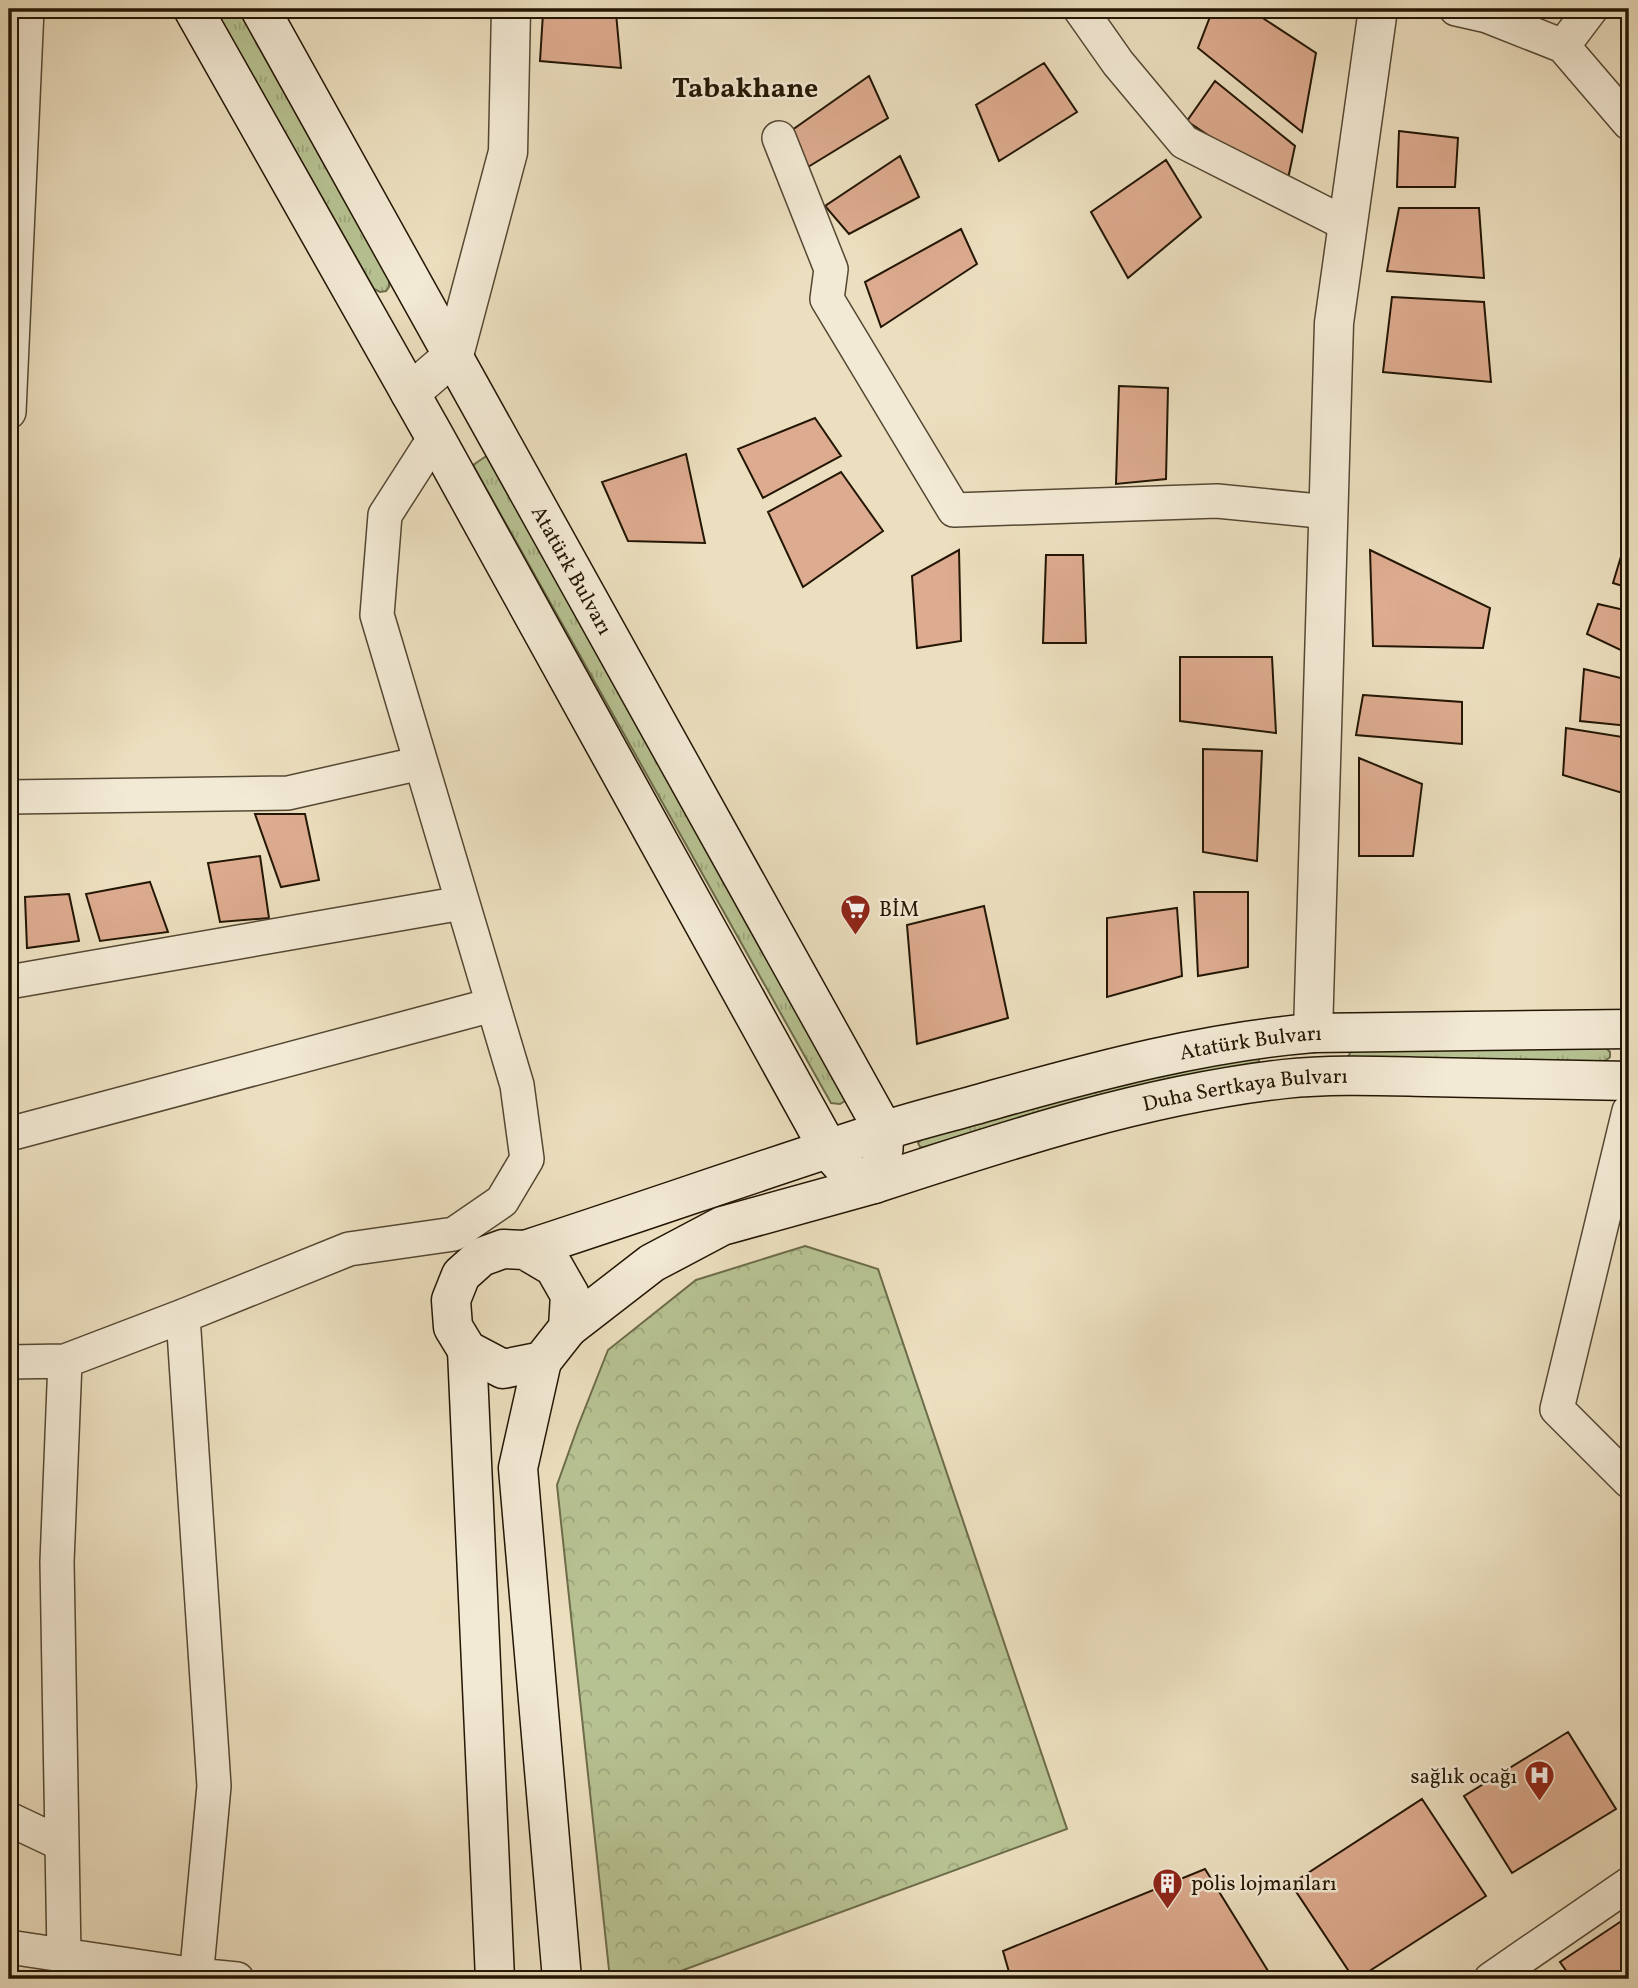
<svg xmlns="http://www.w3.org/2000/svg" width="1638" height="1988" viewBox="0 0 1638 1988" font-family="Vollkorn,serif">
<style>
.grass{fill:url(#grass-tufts);stroke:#6d6c4b;stroke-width:2}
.park{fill:url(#park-crowns);stroke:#6d6c4b;stroke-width:2}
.building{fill:#ddab8f;stroke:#231604;stroke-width:2}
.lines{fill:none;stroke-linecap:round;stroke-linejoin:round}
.minor-casing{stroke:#554833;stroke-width:36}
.tertiary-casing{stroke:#554833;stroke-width:41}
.secondary-casing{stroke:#231604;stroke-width:41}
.minor{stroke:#f3ead5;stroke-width:33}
.tertiary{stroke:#f3ead5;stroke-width:38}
.secondary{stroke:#f3ead5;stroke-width:38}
.labels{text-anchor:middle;stroke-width:5;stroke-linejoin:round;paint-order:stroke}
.street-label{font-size:21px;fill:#231604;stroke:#f3ead5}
.poi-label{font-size:21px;fill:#231604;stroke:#f3ead5;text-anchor:start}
.district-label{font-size:28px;font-weight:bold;fill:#231604;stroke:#f3ead5}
</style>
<defs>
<pattern id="grass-tufts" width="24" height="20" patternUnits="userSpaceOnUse" patternTransform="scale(1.75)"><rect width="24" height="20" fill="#b7c292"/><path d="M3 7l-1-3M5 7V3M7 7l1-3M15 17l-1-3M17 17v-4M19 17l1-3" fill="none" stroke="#9da67c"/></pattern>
<pattern id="park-crowns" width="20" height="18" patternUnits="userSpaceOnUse" patternTransform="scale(1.75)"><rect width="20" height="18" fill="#b7c292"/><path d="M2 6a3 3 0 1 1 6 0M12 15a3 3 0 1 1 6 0" fill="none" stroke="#9da67c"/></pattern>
</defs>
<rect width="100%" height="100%" fill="#ecdfbf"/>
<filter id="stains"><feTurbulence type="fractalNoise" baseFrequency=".00286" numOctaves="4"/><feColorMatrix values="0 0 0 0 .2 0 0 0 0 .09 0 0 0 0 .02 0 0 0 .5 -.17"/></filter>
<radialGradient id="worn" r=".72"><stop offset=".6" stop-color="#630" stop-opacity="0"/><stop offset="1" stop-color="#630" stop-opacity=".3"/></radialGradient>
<path class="grass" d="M215,9H238L389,279V287L386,291L380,292L374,289Z
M488,455L846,1095L845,1101L840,1104L831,1103L473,465Z
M1606,1048L1610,1052V1057L1605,1061H1352L1348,1057L1352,1049Z
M1258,1055L1259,1062C1146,1084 1034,1114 924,1147H920L918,1143L922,1139L1118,1084Z"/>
<path class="park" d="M805,1246L878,1269L1067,1829L659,1979H610L557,1485L578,1426L608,1350L696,1280Z"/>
<path class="building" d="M1213,9H1249L1316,53L1302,132L1198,48Z
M543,13H616L621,68L540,61Z
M1044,63L1077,112L999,161L976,105Z
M869,76L888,118L808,167L785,135Z
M1215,81L1295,146L1286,188L1187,121Z
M1399,131L1458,138L1455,187H1397Z
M900,156L919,197L849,234L825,206Z
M1166,160L1201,217L1128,278L1091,212Z
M1399,208H1479L1484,278L1387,271Z
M961,229L977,264L881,327L865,282Z
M1392,297L1484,302L1491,382L1383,372Z
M1119,386L1168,388L1166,479L1116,484Z
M815,418L841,456L763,498L738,449Z
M686,454L705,543L628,541L602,482Z
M841,472L883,531L803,587L768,512Z
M1629,530V588L1613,583Z
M959,550L961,641L917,648L912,576Z
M1370,550L1490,608L1483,648L1373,646Z
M1046,555H1083L1086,643H1043Z
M1598,604L1629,611V654L1587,634Z
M1180,657H1272L1276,733L1180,721Z
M1584,669L1629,680V726L1580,721Z
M1363,695L1462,702V744L1356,735Z
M1566,728L1629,738V795L1563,775Z
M1203,749L1262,751L1257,861L1203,852Z
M1359,758L1422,784L1413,856H1359Z
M255,814H305L319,880L281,887Z
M260,856L269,918L220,922L208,863Z
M150,882L168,932L100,941L86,894Z
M1194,892H1248V967L1198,976Z
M69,894L79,941L27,948L25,897Z
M984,906L1008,1018L917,1044L907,925Z
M1177,908L1182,976L1107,997V918Z
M1568,1732L1616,1809L1512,1873L1464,1796Z
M1422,1799L1486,1896L1357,1979H1354L1291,1884Z
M1205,1869L1273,1979H1011L1003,1951Z
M1629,1916V1979H1572L1560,1962Z"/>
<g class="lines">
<defs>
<path id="minor" d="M1080,9L1118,63L1184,142L1348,225
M1456,9L1487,16L1563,46L1629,123
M1563,46L1591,9
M779,138L831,269L827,299L954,510L1217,501L1329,512
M9,412L27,9
M9,797L288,793L421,763
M9,982L462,903
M1629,1111L1557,1409L1629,1481
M9,1134L492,1005
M183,1316L214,1786L196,1979
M9,1362L65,1361L183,1316L349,1249L454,1234L502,1201L527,1159L517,1085L377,615L385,515L435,437
M9,1819L62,1844
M9,1947L196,1975L237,1979
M64,1955L57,1562L65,1361
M1491,1979L1629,1884"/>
<path id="tertiary" d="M410,393L454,355L508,152L511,9
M1313,1033L1334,323L1378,9"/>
<g id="secondary">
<path id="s1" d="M193,9L435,437L829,1150C844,1169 851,1176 874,1184C1008,1140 1144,1095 1284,1079C1332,1074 1380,1076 1428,1077C1495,1078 1562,1080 1629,1081"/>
<path id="s2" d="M260,9L884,1131C885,1151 882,1166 874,1184L722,1226L652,1263L568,1328"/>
<path d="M503,1249L525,1250L554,1267L570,1295L568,1328L542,1361L503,1369L467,1350L453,1327L451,1300L461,1275L481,1257Z"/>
<path id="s3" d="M525,1250C645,1211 764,1169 883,1131C920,1119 959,1110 996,1099C1100,1070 1205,1042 1313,1033L1629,1029"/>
<path d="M467,1350L495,1979"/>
<path d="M542,1361L518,1468L562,1979"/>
</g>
</defs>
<use href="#minor" class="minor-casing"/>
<use href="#tertiary" class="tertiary-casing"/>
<use href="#secondary" class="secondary-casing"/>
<use href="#minor" class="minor"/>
<use href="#tertiary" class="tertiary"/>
<use href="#secondary" class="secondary"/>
</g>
<defs>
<symbol id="supermarket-pin" viewBox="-11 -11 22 30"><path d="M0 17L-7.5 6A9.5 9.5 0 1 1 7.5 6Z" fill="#8f2418" stroke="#f3ead5"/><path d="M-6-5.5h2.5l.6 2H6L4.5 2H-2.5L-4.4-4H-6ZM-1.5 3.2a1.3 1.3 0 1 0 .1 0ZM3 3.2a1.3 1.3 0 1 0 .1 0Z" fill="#fff"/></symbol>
<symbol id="hospital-pin" viewBox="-11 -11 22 30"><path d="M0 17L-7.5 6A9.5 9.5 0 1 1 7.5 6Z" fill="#8f2418" stroke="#f3ead5"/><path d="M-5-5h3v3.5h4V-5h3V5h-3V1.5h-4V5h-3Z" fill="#fff"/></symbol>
<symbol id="building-pin" viewBox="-11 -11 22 30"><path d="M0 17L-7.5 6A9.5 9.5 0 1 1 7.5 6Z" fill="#8f2418" stroke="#f3ead5"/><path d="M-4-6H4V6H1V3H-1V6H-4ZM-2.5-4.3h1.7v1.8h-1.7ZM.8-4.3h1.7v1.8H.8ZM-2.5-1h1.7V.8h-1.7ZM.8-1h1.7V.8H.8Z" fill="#fff"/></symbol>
</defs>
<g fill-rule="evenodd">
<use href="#supermarket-pin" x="838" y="892" width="35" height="47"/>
<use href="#hospital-pin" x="1522" y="1758" width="35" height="47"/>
<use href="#building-pin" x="1150" y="1866" width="35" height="47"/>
</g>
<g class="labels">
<g class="street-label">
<text dy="7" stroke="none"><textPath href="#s2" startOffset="642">Atatürk Bulvarı</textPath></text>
<text dy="7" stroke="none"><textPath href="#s3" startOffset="756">Atatürk Bulvarı</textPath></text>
<text dy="7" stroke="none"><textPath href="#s1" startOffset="1748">Duha Sertkaya Bulvarı</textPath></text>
</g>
<g class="poi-label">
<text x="879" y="916">BİM</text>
<text x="1517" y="1783" text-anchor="end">sağlık ocağı</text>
<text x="1191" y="1890">polis lojmanları</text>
</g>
<g class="district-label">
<text x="745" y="97">Tabakhane</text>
</g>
</g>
<rect width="1638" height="1988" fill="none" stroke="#ecdfbf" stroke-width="35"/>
<rect x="10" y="10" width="1617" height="1967" fill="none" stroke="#231604" stroke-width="3.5"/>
<rect x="18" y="18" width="1603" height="1953" fill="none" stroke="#231604" stroke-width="2"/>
<rect width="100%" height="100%" filter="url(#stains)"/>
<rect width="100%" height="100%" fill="url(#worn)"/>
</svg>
